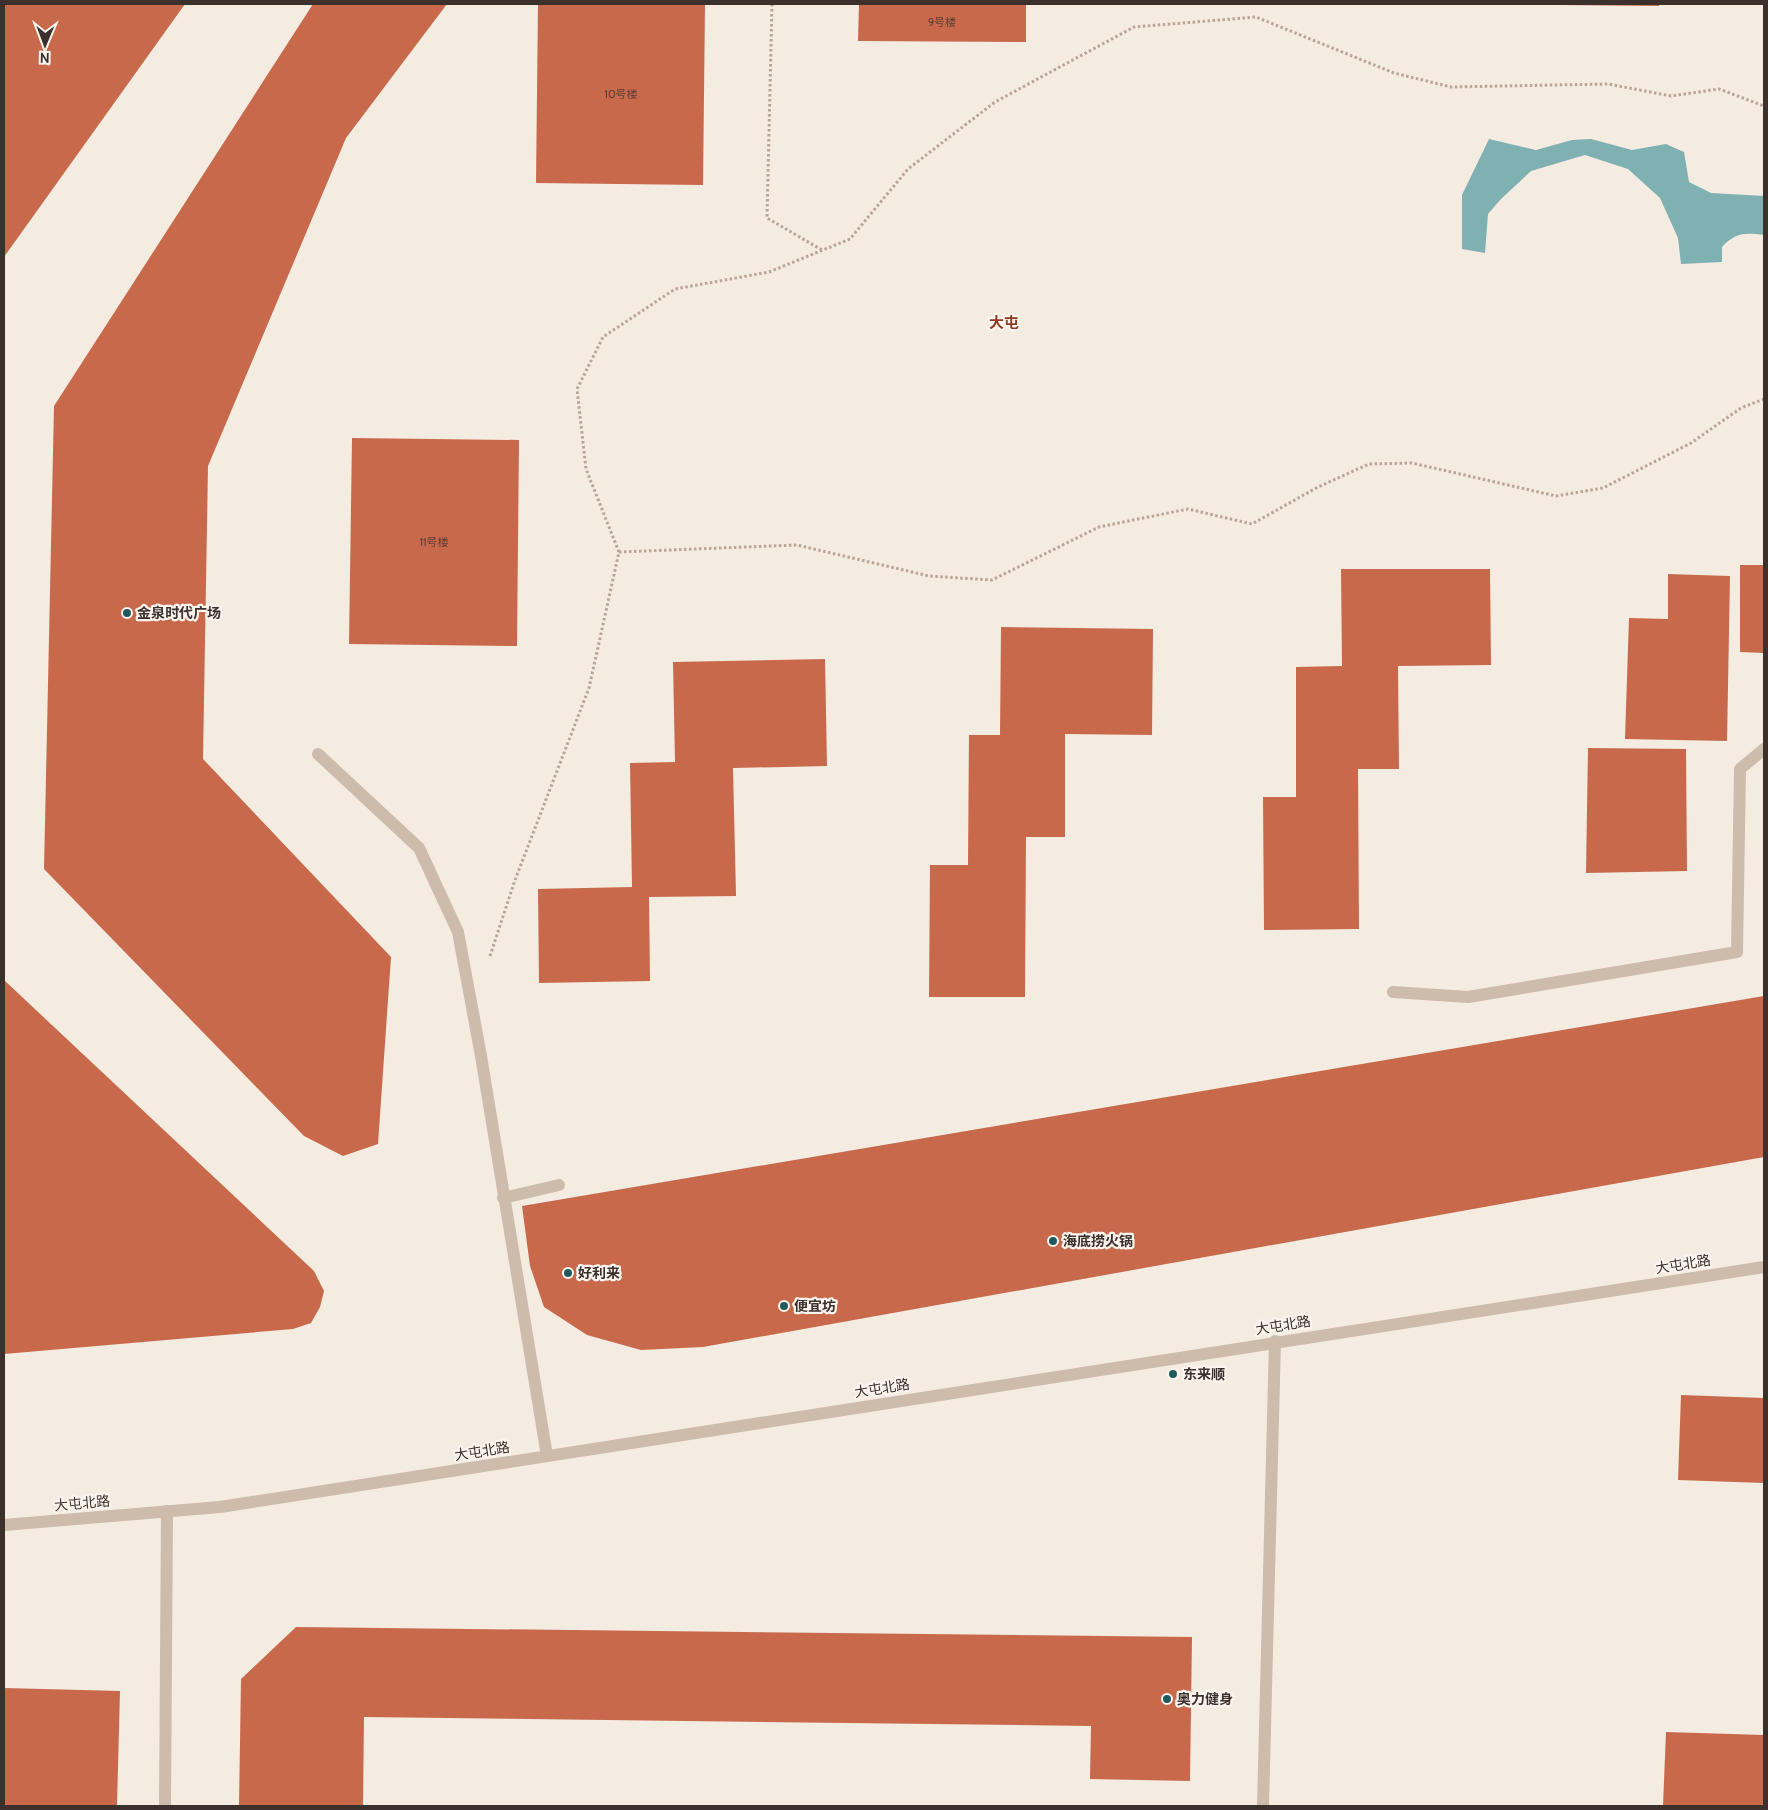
<svg xmlns="http://www.w3.org/2000/svg" width="1768" height="1810" viewBox="0 0 1768 1810" font-family="Cabin,'Noto Sans SC',sans-serif">
<style>
.water{fill:#7fb0b2}
.building{fill:#c8694b}
.lines{fill:none;stroke-linecap:round;stroke-linejoin:round}
.path{stroke:#b9a596;stroke-width:3;stroke-dasharray:2.5 2.5;stroke-linecap:butt}
.service{stroke:#cdbbac;stroke-width:12}
.minor{stroke:#cdbbac;stroke-width:12}
.tertiary{stroke:#cdbbac;stroke-width:12}
.poi-dot{fill:#1f5a5e;stroke:#fbf5ee;stroke-width:2}
.labels{text-anchor:middle;stroke-width:4.5;stroke-linejoin:round;paint-order:stroke}
.number-label{font-size:11px;fill:#5e3e33}
.poi-label{font-size:14px;font-weight:bold;fill:#3b302b;stroke:#fbf5ee;text-anchor:start}
.street-label{font-size:14px;fill:#3b302b;stroke:#fbf5ee}
.neighbourhood-label{font-size:15px;font-weight:bold;fill:#8c3b22;stroke:#fbf5ee}
</style>
<rect width="100%" height="100%" fill="#f4ebe1"/>
<path class="water" d="M1489,139L1536,150L1572,140L1591,139L1632,150L1666,144L1684,152L1689,182L1711,193L1764,196V235C1745,233 1736,232 1722,247V262L1681,264L1678,238L1660,198L1628,169L1585,155L1531,171L1500,200L1488,214L1485,253L1462,249V195Z"/>
<path class="building" d="M4,4H185L4,257Z
M313,4H447L346,138L208,466L203,759L391,957L378,1144L343,1156L304,1136L44,869L54,406Z
M538,4H705L703,185L536,183Z
M859,4H1026V42L858,41Z
M1560,4H1659V6L1560,5Z
M352,438L519,440L517,646L349,644Z
M1740,565H1764V653L1740,652Z
M1341,569H1490L1491,665L1398,666L1399,769H1358L1359,929L1264,930L1263,797H1296V667L1342,666Z
M1668,574L1730,576L1727,741L1625,739L1629,618L1668,619Z
M1001,627L1153,629L1152,735L1065,734V837H1026L1025,997H929L930,865H968L969,735H1000Z
M825,659L827,766L733,768L736,896L649,897L650,981L539,983L538,889L632,887L630,763L675,762L673,662Z
M1588,748L1686,749L1687,871L1586,873Z
M4,980L314,1271L324,1291L320,1307L311,1323L293,1329L4,1354Z
M1764,996V1157L703,1347L641,1350L587,1335L544,1307L530,1266L522,1206Z
M1681,1395L1764,1398V1483L1678,1480Z
M296,1627L1192,1637L1190,1781L1090,1779L1091,1726L364,1717L363,1806H239L241,1679Z
M4,1688L120,1691L117,1806H4Z
M1666,1732L1764,1735V1806H1663Z"/>
<g class="lines">
<path class="path" d="M772,4L767,218L822,250
M619,552L797,545L929,576L992,580L1099,527L1188,509L1252,524L1318,487L1369,464L1412,463L1556,496L1603,488L1691,443L1741,408L1764,399
M490,956L515,880L589,688L619,552L586,469L577,389L603,337L675,289L769,272L850,239L908,169L995,102L1134,27L1256,17L1394,73L1451,87L1608,84L1671,96L1719,89L1764,106"/>
<path class="service" d="M318,754L419,848L458,932L481,1056L547,1456
M1393,992L1468,997L1737,952L1740,769L1764,749
M503,1198L559,1185"/>
<path class="minor" d="M165,1806L167,1511
M1263,1806L1275,1341"/>
<path class="tertiary" d="M4,1525L220,1507L1764,1267"/>
</g>
<g class="poi-dot">
<circle cx="127" cy="613" r="5"/>
<circle cx="1053" cy="1241" r="5"/>
<circle cx="568" cy="1273" r="5"/>
<circle cx="784" cy="1306" r="5"/>
<circle cx="1173" cy="1374" r="5"/>
<circle cx="1167" cy="1699" r="5"/>
</g>
<g class="labels">
<g class="number-label">
<text x="942" y="26">9号楼</text>
<text x="621" y="98">10号楼</text>
<text x="434" y="546">11号楼</text>
</g>
<g class="poi-label">
<text x="137" y="618">金泉时代广场</text>
<text x="1063" y="1246">海底捞火锅</text>
<text x="578" y="1278">好利来</text>
<text x="794" y="1311">便宜坊</text>
<text x="1183" y="1379">东来顺</text>
<text x="1177" y="1704">奥力健身</text>
</g>
<g class="street-label">
<text transform="translate(1683 1264) rotate(-9)" y="5">大屯北路</text>
<text transform="translate(1283 1325) rotate(-9)" y="5">大屯北路</text>
<text transform="translate(882 1388) rotate(-9)" y="5">大屯北路</text>
<text transform="translate(482 1451) rotate(-9)" y="5">大屯北路</text>
<text transform="translate(82 1503) rotate(-5)" y="5">大屯北路</text>
</g>
<g class="neighbourhood-label">
<text x="1004" y="328">大屯</text>
</g>
</g>
<rect width="1768" height="1810" fill="none" stroke="#3b302b" stroke-width="10"/>
<g transform="translate(45 45) rotate(181)" stroke="#fbf5ee" stroke-width="4" paint-order="stroke">
<path d="M0-4L9 19L0 12L-9 19Z" fill="#3b302b"/>
<text y="-8" font-size="14" font-weight="bold" text-anchor="middle" fill="#3b302b">N</text>
</g>
</svg>
